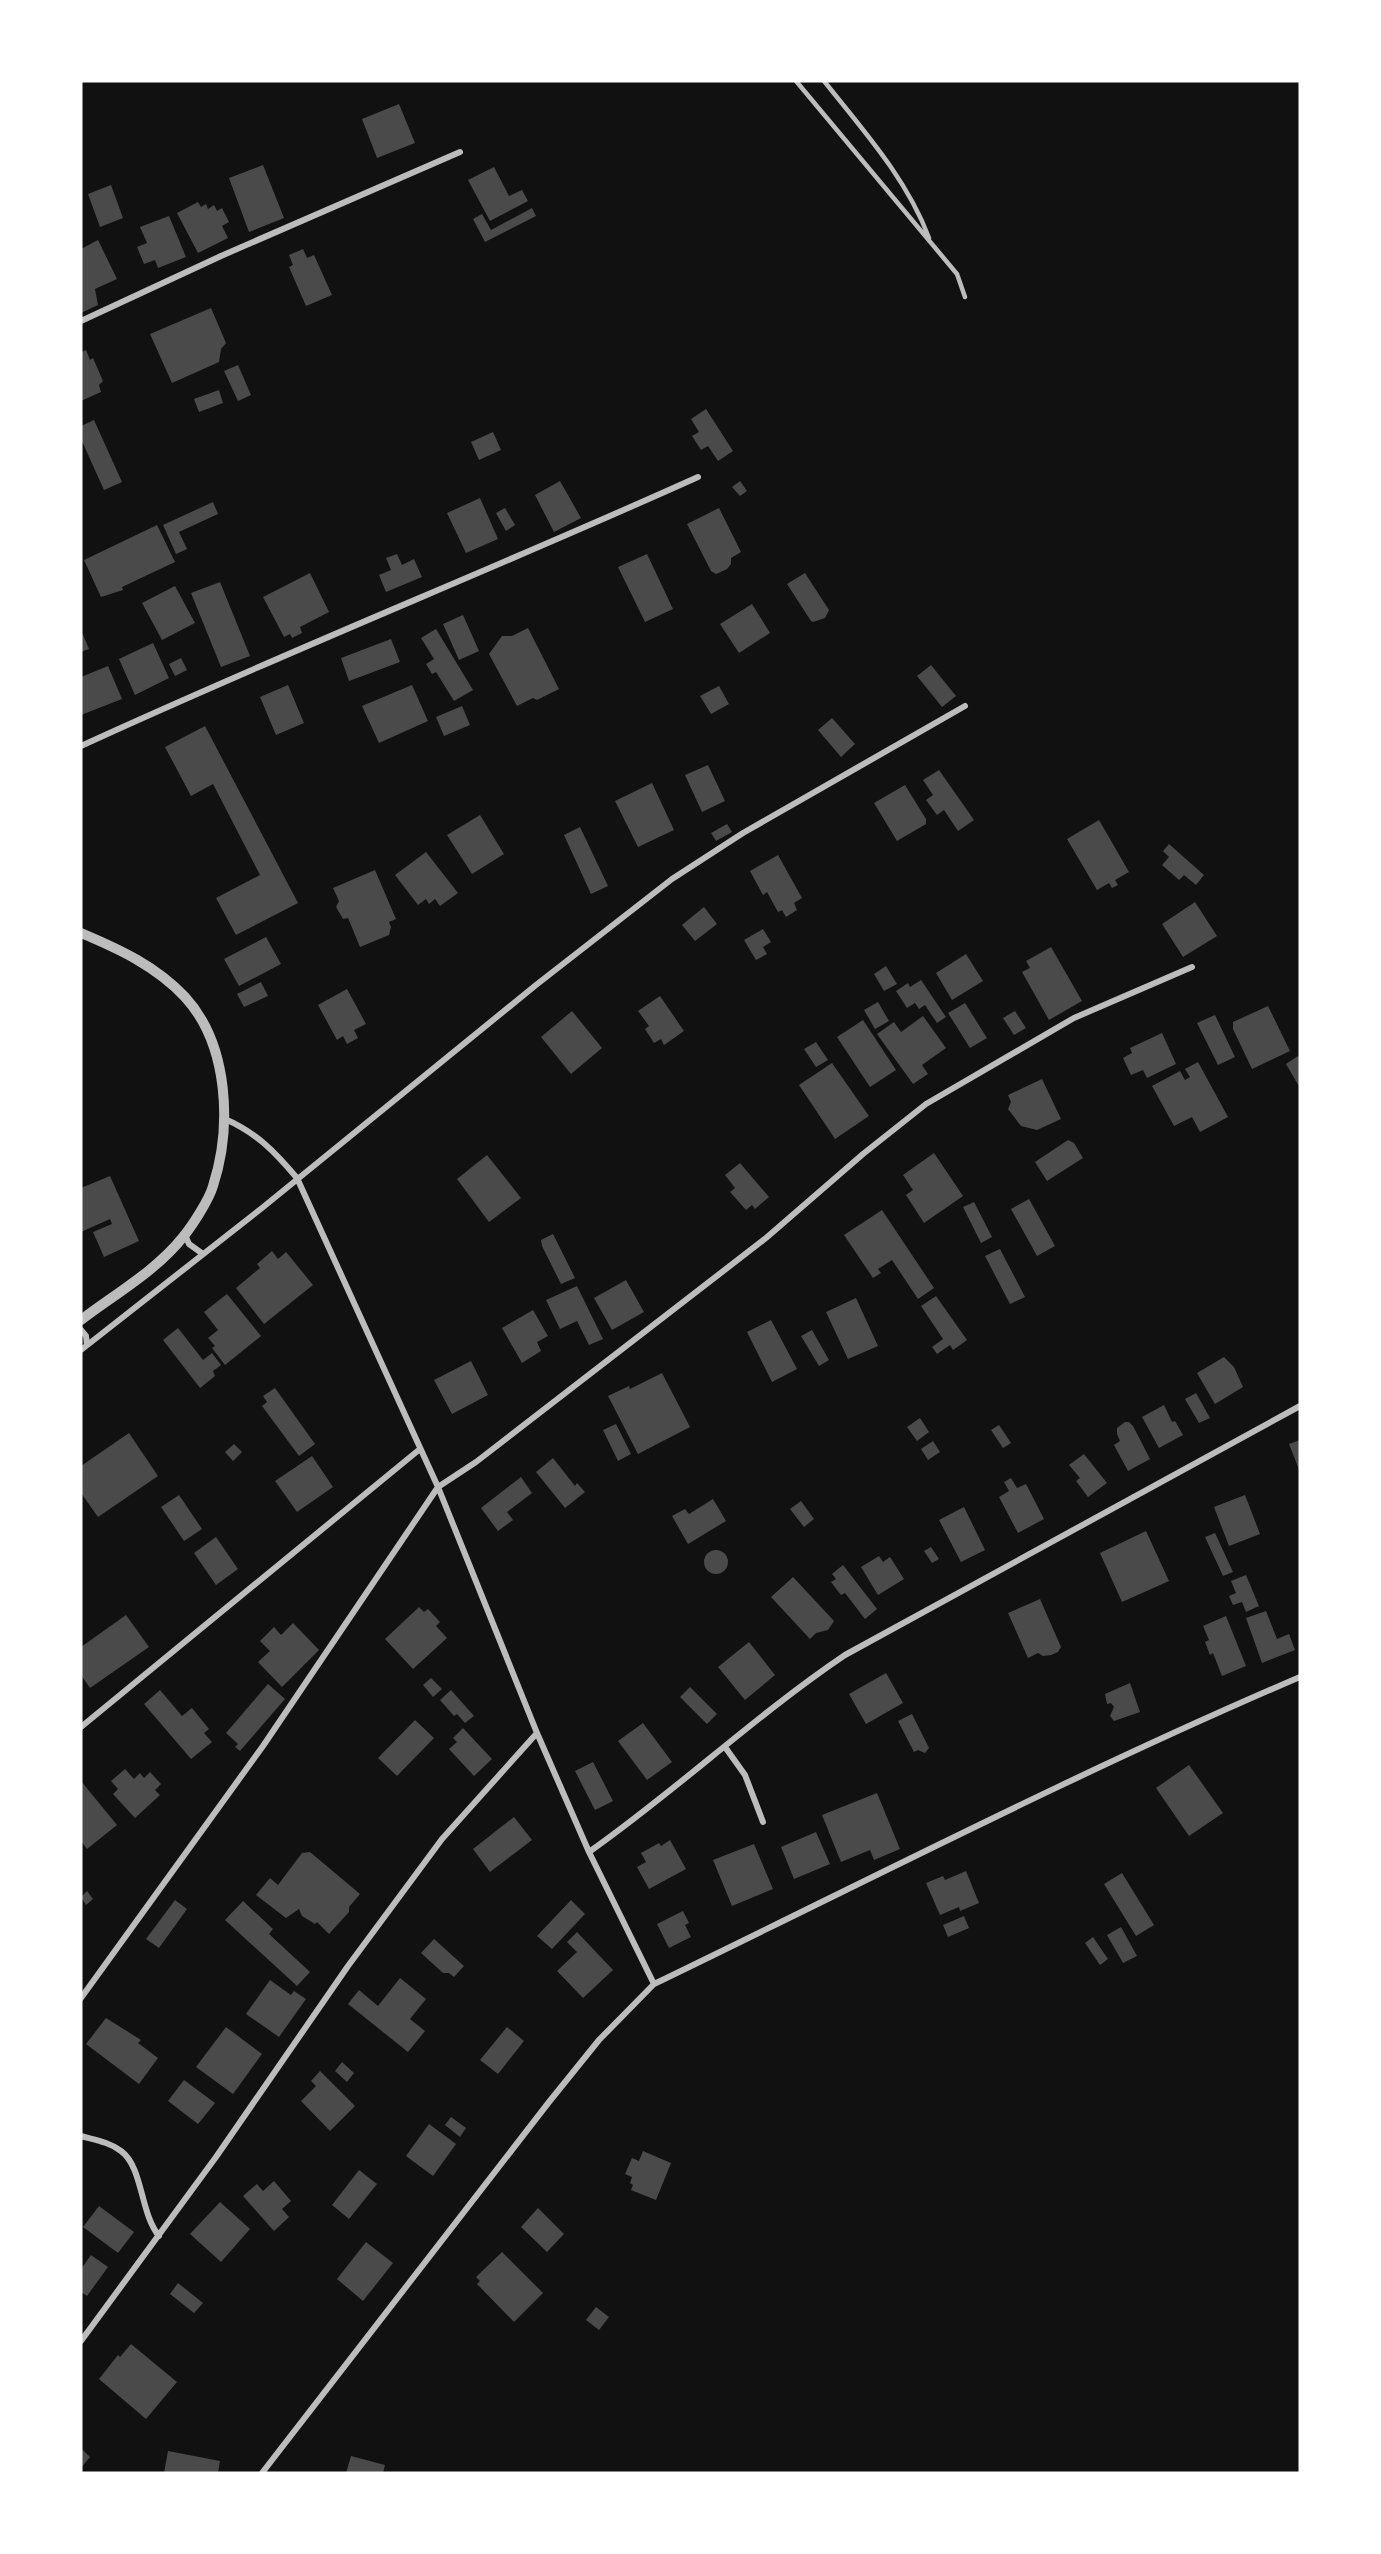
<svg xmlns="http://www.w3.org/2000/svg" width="1381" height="2554" viewBox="0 0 1381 2554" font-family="'Alegreya Sans',sans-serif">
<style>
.building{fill:#4a4a4a}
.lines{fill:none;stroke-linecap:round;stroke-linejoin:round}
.service{stroke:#bcbcbc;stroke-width:4.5}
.minor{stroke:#bcbcbc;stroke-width:6}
.tertiary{stroke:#bcbcbc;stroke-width:10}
</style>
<rect width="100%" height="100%" fill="#111"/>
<path class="building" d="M399,104L415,143L377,158L362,119Z
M263,165L284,218L249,232L229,178Z
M494,167L509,196L522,190L528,201L490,221L468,180Z
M111,185L123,218L100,227L88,194Z
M198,202L201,207L206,204L208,209L214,205L217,211L222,208L229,222L222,226L228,238L198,253L177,213Z
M532,208L536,216L485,242L473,219L482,214L491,230Z
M169,216L186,257L158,268L155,260L144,264L137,247L147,243L140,227Z
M98,240L117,279L95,289L98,305L81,313V249Z
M303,249L307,258L314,255L332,295L306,306L289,267L293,265L289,255Z
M211,308L226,343L221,349L219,362L172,383L150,334Z
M86,350L90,360L93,358L103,381L99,385L101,392L81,401V352Z
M238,365L251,395L238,401L224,371Z
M219,390L223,403L199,412L194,399Z
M706,409L733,451L718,461L708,446L701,450L692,436L699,432L691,419Z
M94,420L122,482L104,490L81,439V426Z
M493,432L501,450L479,460L471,442Z
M560,481L581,518L554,532L535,495Z
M740,481L747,491L740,496L732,487Z
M480,498L498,539L466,553L447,513Z
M213,502L218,514L179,532L187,549L176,554L163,525Z
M505,508L515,525L506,531L496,513Z
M719,508L741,552L731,558V564L727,569L716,574L711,571L687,524Z
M157,525L175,562L122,587L123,590L101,597L84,560Z
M397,554L402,565L414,559L422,577L386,592L379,575L391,570L386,558Z
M647,554L673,609L645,622L618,567Z
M310,573L329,612L300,627L302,633L292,638L290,634L284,637L263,597Z
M805,573L829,610L825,618L813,622L811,621L787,584Z
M220,582L250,656L221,667L191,593Z
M175,586L195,623L162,640L142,603Z
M752,604L770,633L739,653L720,624Z
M463,615L479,651L459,660L443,624Z
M528,628L559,689L537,700L533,698L517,706L489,654L502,636H512Z
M436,629L473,690L454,701L436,672L432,674L426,664L434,659L421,638Z
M81,630L89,649L81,652Z
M391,639L400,662L349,681L341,658Z
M153,643L169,678L135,695L119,659Z
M181,658L187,670L175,676L169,664Z
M931,665L956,696L942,707L917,676Z
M108,666L122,699L81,715V677Z
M288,685L304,723L276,735L260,697Z
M412,685L428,721L379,743L362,706Z
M719,686L729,704L711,714L700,696Z
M462,706L470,725L444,736L436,717Z
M832,718L855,744L841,757L818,730Z
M205,726L298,903L236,935L216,898L260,875L213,784L191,796L165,747Z
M708,765L725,801L702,812L685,775Z
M939,770L974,820L958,831L944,810L937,815L926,800L933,795L923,780Z
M652,783L674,830L638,847L615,801Z
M905,785L926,819V824L897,841L874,803Z
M480,815L504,854L472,874L447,835Z
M1099,820L1129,872L1115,880L1118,885L1112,888L1109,883L1097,890L1067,839Z
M727,824L732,832L716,841L711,833Z
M580,827L608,886L591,894L564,835Z
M1169,844L1204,875L1196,885L1184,875L1179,880L1162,865L1169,857L1163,851Z
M426,852L458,893L440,906L435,899L429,904L426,899L418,905L395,875Z
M778,855L802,898L794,903L797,910L786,917L782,910L778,912L767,892L763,895L750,871Z
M375,870L396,919L389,922L391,927L389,935L360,947L348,918L343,919L336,907L339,901L333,888Z
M1195,902L1217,936L1183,957L1162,924Z
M704,907L717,924L695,941L682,925Z
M763,929L771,942L763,947L767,954L756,960L744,940Z
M266,937L281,964L239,986L224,959Z
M1051,947L1082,1001L1049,1020L1022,972L1030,968L1026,961Z
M966,954L983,981L952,1000L936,973Z
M886,966L897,984L884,991L874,974Z
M921,980L946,1017L937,1023L925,1005L919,1009L915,1003L907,1008L896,991L908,983L910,987Z
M261,982L268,996L244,1007L237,994Z
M347,989L366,1024L354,1030L358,1038L347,1044L343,1036L337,1040L318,1005Z
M660,996L684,1031L664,1045L661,1039L654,1043L645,1029L649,1026L638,1011Z
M878,1002L889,1021L875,1029L864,1010Z
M965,1003L987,1038L970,1048L948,1013Z
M1268,1006L1290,1051L1252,1069L1233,1029V1022Z
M572,1011L602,1048L571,1074L541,1037Z
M1015,1011L1026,1028L1014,1035L1003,1018Z
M1215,1015L1235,1057L1218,1065L1197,1023Z
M923,1016L946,1048L922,1065L928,1074L913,1084L877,1034L894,1022L901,1032Z
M863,1020L896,1070L870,1087L837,1037Z
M1162,1033L1176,1064L1147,1078L1143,1070L1131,1075L1123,1058L1132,1053L1130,1048Z
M816,1042L828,1060L816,1067L804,1049Z
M1298,1056L1300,1060V1088L1286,1064Z
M1198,1062L1228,1117L1200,1132L1192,1117L1174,1126L1152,1086L1180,1071L1185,1080L1190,1077L1185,1069Z
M832,1063L869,1116L835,1139L799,1085Z
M1042,1079L1061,1119L1037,1130L1021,1126L1008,1109L1011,1102L1008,1095Z
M1068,1140L1074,1143L1083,1158L1047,1181L1035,1162Z
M934,1153L963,1196L924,1223L906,1195L913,1190L903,1175Z
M487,1155L521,1198L489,1222L457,1179Z
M740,1163L769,1197L755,1209L752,1205L746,1210L730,1192L735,1188L725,1175Z
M110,1176L139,1241L104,1257L93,1232L112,1224L110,1219L81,1232V1188Z
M1029,1199L1055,1246L1037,1256L1011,1209Z
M974,1202L992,1237L981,1243L963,1207Z
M882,1210L934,1288L918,1299L892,1260L878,1269L881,1273L873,1278L844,1235Z
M553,1234L575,1278L561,1284L542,1246L541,1240Z
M1000,1249L1025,1297L1010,1304L985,1256Z
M272,1251L278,1259L286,1252L313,1285L264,1324L236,1288L260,1268L257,1264Z
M626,1280L644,1312L612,1330L594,1298Z
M577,1286L603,1339L589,1345L577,1321L560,1329L546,1300Z
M227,1294L261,1336L225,1365L212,1348L215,1346L208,1338L218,1330L204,1312Z
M936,1296L967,1340L953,1350L950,1345L937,1354L932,1347L943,1339L921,1306Z
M856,1298L878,1346L848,1359L826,1312Z
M533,1310L548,1336L537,1342L541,1351L522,1363L502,1328Z
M771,1320L797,1369L772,1382L747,1332Z
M178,1328L203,1360L212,1353L221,1365L213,1371L215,1376L200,1388L163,1340Z
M812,1330L829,1360L819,1366L801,1336Z
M1224,1357L1234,1367L1243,1387L1215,1404L1197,1373Z
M471,1361L488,1395L452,1414L434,1380Z
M662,1373L690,1427L638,1454L608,1396L629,1386L630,1389Z
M275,1388L315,1444L299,1456L262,1406L267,1402L263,1396Z
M1196,1393L1210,1418L1199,1423L1185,1399Z
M1164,1405L1172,1422L1175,1421L1183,1435L1159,1448L1142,1417Z
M920,1418L929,1432L917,1441L907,1427Z
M1125,1422H1129L1133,1426L1150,1459L1128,1471L1114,1445L1120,1441L1117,1434V1428Z
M616,1424L631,1454L618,1461L603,1430Z
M999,1425L1011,1443L1003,1448L991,1430Z
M129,1433L158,1476L98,1517L81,1493V1466Z
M1300,1440V1472L1289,1444Z
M933,1441L940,1452L928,1460L921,1449Z
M234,1444L242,1452L233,1461L225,1452Z
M1084,1454L1107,1483L1088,1497L1076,1481L1080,1478L1069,1465Z
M312,1456L333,1487L297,1512L275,1481Z
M553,1458L575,1486L577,1483L585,1492L565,1508L536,1472Z
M521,1477L532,1493L507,1512L513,1520L498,1531L481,1508Z
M1011,1478L1017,1488L1026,1484L1044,1519L1018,1533L999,1497L1009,1491L1004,1482Z
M179,1495L202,1529L184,1541L161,1507Z
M1245,1495L1260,1534L1229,1546L1214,1507Z
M713,1499L726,1521L688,1544L672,1516L685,1509L689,1514Z
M801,1501L814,1519L804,1527L790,1509Z
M964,1507L985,1550L961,1562L939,1520Z
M1146,1531L1169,1581L1122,1602L1100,1553Z
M1215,1533L1233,1572L1223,1576L1205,1537Z
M216,1537L238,1569L216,1585L194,1553Z
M931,1547L939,1559L932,1563L924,1551Z
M704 1562a12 12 0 1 1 24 0a12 12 0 1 1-24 0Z
M879,1556L883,1562L890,1557L904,1579L878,1595L861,1567Z
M843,1565L877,1609L865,1619L845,1593L841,1595L831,1582L836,1579L832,1574Z
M1246,1575L1259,1606L1246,1612L1242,1602L1233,1605L1229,1596L1236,1593L1231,1581Z
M793,1577L834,1621L828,1630L816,1633L810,1639L771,1597Z
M1040,1599L1061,1647L1058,1652L1051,1655L1043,1656L1038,1653L1028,1658L1008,1613Z
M419,1607L424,1612L428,1609L440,1622L436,1626L447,1638L413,1669L385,1639Z
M1266,1611L1277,1639L1289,1634L1295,1650L1262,1663L1246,1618Z
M126,1615L149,1647L90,1688L81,1675V1647Z
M1226,1616L1246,1666L1222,1676L1213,1653L1210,1655L1205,1642L1209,1640L1203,1626Z
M293,1623L319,1650L282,1687L258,1662L270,1651L260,1641L274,1627L281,1635Z
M749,1642L775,1675L745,1700L718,1667Z
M886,1673L903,1703L866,1724L849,1694Z
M431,1678L442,1689L433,1697L423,1685Z
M1130,1683L1140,1712L1114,1721L1110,1716L1114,1707L1111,1703L1107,1704L1105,1694Z
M268,1684L285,1699L240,1751L235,1747L238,1744L226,1733Z
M690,1687L717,1714L707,1724L680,1697Z
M160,1690L182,1716L192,1708L209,1729L204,1733L212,1742L191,1759L144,1704Z
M451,1690L474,1716L465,1723L457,1714L454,1716L440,1700Z
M912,1714L929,1748L925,1753L918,1750L914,1752L898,1721Z
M415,1720L434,1738L397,1776L378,1758Z
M643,1723L672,1762L647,1780L618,1741Z
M463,1728L492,1759L474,1776L449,1749L457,1742L453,1738Z
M593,1762L613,1801L595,1810L575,1771Z
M1189,1765L1223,1813L1189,1836L1156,1788Z
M125,1769L134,1779L140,1773L144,1778L150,1772L161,1784L155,1790L160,1795L135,1818L113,1794L118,1789L111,1781Z
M81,1781L117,1825L87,1849L81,1841Z
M877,1793L900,1849L874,1860L870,1850L841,1862L822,1815Z
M514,1817L532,1840L490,1872L473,1849Z
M816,1832L830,1864L794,1879L781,1847Z
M670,1840L686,1869L649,1889L637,1867L646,1862L641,1853L659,1843L661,1846Z
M754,1844L773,1889L732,1906L713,1860Z
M310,1852L360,1894L349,1907V1912L329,1934L317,1922L315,1924L302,1916L299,1909L286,1918L256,1895L270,1878L278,1885L302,1853Z
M966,1871L979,1903L960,1911L959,1907L940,1915L926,1883L943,1876L945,1880Z
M1122,1873L1154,1925L1136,1936L1104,1884Z
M87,1891L93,1899L86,1905L81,1897Z
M175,1900L187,1909L159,1948L146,1939Z
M571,1900L585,1914L552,1949L537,1936Z
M243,1901L273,1929L269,1934L310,1972L297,1986L225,1920Z
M683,1911L689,1923L685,1925L691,1937L669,1948L657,1924Z
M964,1916L969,1928L948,1937L943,1925Z
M1121,1927L1137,1956L1123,1963L1107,1935Z
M577,1932L613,1970L583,1998L557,1971L577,1952L567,1942Z
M1093,1937L1108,1959L1100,1965L1085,1943Z
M434,1939L464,1966L454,1977L449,1973H443L421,1953Z
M400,1978L426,1999L410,2019L425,2031L408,2052L348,2004L359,1990L378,2006Z
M270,1980L291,1995L294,1991L306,1999L279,2037L246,2014Z
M106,2018L141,2040L138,2043L158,2058L139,2084L86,2044Z
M226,2027L262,2054L233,2094L196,2067Z
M507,2027L524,2041L498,2074L480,2060Z
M342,2062L354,2073L347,2082L335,2071Z
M320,2071L355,2106L330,2131L301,2101L316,2086L311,2081Z
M184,2080L215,2103L198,2124L168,2101Z
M451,2117L466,2128L460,2137L445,2125Z
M429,2124L456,2144L433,2176L406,2156Z
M643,2151L671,2163L656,2200L631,2190L633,2185L630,2183L632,2177L625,2174L632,2158L639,2161Z
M359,2170L377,2184L349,2219L332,2205Z
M274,2181L291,2201L282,2209L289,2217L274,2231L243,2196L257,2184L263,2191Z
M220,2202L250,2229L221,2262L190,2234Z
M99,2206L134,2232L118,2253L83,2227Z
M538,2208L564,2234L547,2252L521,2227Z
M366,2242L393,2263L363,2301L337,2279Z
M502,2252L543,2293L514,2322L477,2284L480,2281L476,2277Z
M91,2255L108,2267L87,2296L81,2292V2269Z
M178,2283L203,2303L194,2313L170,2294Z
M596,2307L609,2317L599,2330L586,2320Z
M131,2344L177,2382L146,2419L99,2379L118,2355L120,2357Z
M81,2448L90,2457L81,2468Z
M168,2451L220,2461L218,2473H164Z
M351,2456L385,2465L383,2473H346Z"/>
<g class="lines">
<path class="service" d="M796,81L957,274L965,297
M824,81C863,130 907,179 929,238"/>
<path class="minor" d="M81,321L221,256L460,152
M81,746C285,652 494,569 698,477
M225,1119C257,1133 275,1152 297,1178L438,1487L537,1733L589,1852L654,1984L599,2040L549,2102L262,2473
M185,1235L189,1244L203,1254
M81,1330L86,1336L87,1345
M81,1350L262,1208L536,985L672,879L743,833L965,706
M81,1727L420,1449
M725,1747L745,1775L763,1822
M589,1852C677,1790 756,1715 845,1655L1300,1406
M654,1984C869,1880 1080,1771 1300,1677
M81,1998L263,1746L438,1487L476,1462L766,1238L863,1154L926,1104L1074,1018L1192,967
M81,2136C95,2140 109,2142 121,2151C143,2167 140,2213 159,2236
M81,2341L216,2157L348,1966L442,1839L537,1733"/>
<path class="tertiary" d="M81,933C119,949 156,966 185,997C229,1045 232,1127 213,1186C209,1200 192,1226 183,1237C156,1271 115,1294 81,1320"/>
</g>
<rect width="1381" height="2554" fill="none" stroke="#ffffff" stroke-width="165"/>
</svg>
